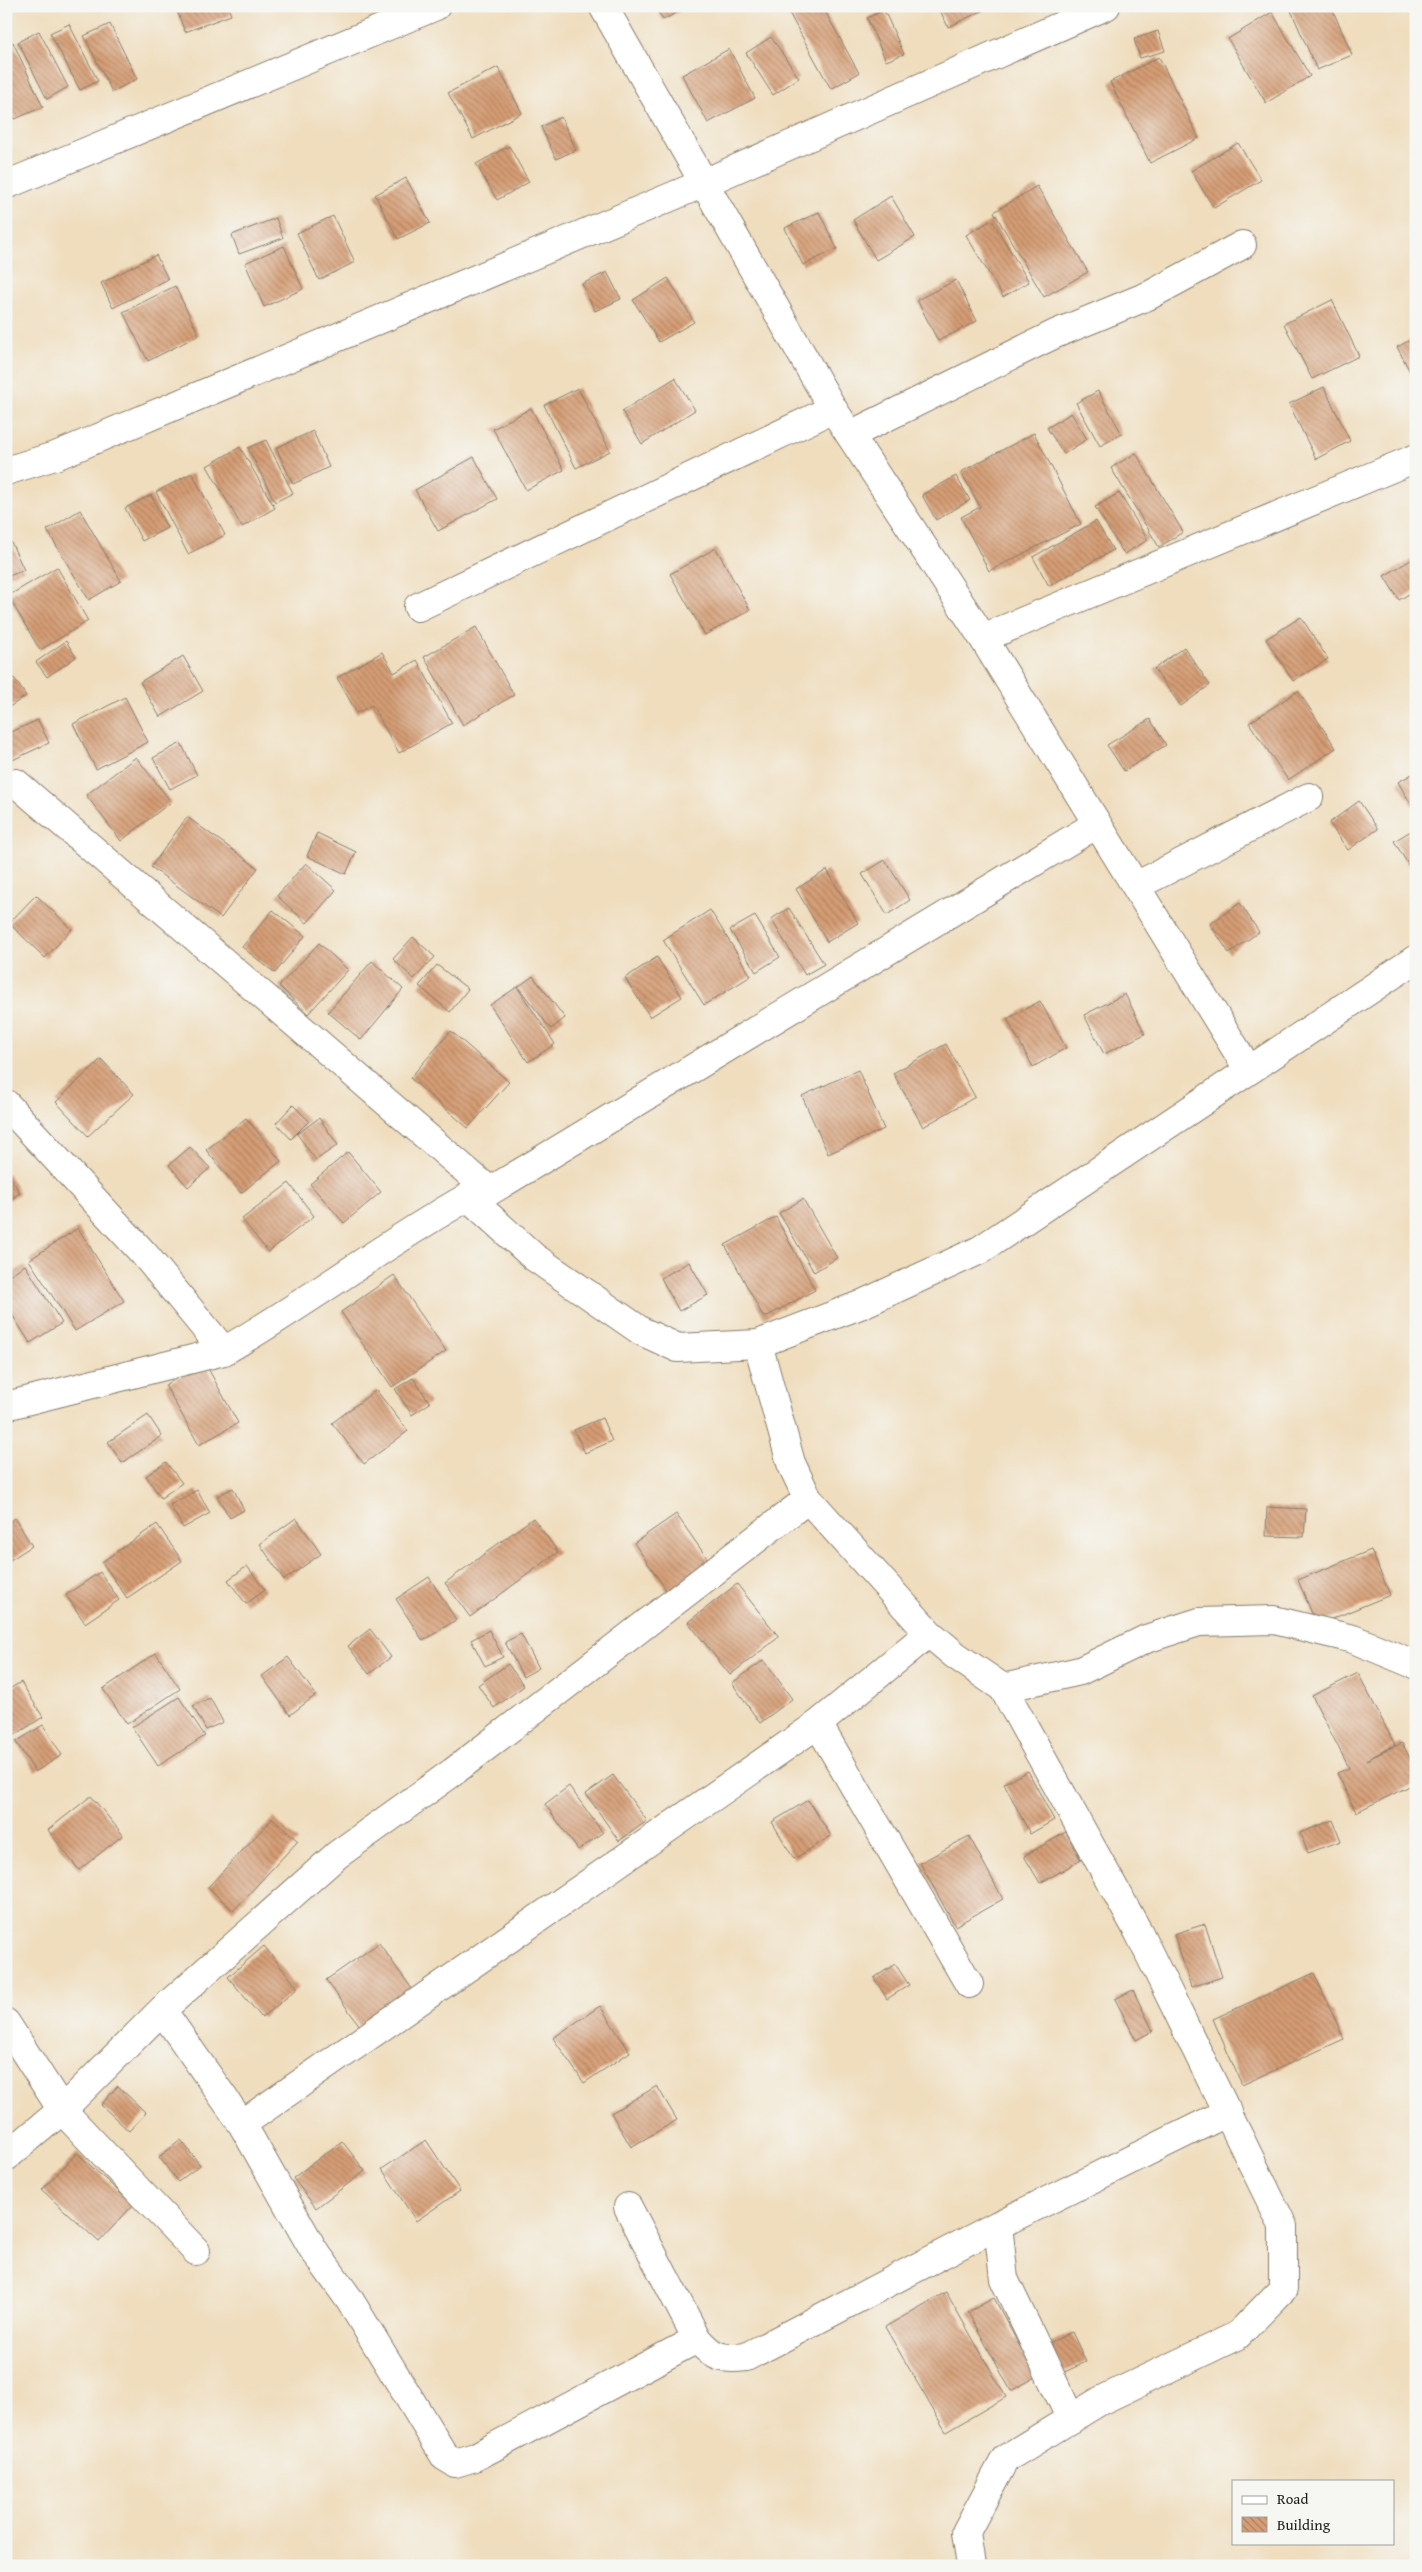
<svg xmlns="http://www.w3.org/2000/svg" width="1422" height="2572" viewBox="0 0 1422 2572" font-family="'Gentium Book Plus',serif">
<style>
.building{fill:url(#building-back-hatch)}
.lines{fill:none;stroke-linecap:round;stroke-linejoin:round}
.minor-casing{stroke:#867c6c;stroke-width:30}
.minor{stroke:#fff;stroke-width:28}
</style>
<defs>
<pattern id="building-back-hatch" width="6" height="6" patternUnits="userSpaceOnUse" patternTransform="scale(1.25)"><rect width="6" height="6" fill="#d59d75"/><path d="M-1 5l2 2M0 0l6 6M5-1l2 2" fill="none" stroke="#ac7f5f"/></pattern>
</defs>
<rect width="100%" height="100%" fill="#f6f6f2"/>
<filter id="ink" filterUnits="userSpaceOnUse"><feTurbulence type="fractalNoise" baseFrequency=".02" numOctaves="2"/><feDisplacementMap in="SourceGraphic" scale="10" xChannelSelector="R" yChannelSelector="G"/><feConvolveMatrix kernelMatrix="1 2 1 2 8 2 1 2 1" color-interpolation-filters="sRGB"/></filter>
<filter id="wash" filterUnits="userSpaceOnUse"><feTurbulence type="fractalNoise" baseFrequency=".0096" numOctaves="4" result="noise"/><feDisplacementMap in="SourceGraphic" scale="20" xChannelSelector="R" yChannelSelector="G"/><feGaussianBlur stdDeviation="1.12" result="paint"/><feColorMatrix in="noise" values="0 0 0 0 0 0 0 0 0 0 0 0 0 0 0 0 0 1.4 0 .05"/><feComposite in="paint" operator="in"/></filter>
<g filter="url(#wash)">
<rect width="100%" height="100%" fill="#efddbd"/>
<g id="blocks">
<path class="building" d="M175,6H228L231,15L185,32Z
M655,6H689L663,20Z
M802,6H822L859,73L831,89L789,13Z
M938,6H987L988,8L948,27Z
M1289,6H1331L1352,55L1317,70Z
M884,10L904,54L886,61L867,18Z
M1272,12L1310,76L1266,103L1228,39Z
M69,24L98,81L80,90L50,33Z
M110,24L137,79L112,92L84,36Z
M39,31L68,87L47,99L18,42Z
M1158,31L1165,51L1140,58L1134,39Z
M771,37L799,78L773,95L746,53Z
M13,42L43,107L15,119L6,100V45Z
M729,49L755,98L708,123L682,75Z
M1159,57L1199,138L1150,163L1110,82Z
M498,67L522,113L473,139L448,93Z
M561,117L576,150L556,159L541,127Z
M1238,143L1261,180L1214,208L1191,171Z
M509,146L529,182L497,200L476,164Z
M406,178L430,223L398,239L375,195Z
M1037,186L1088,272L1044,297L994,212Z
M891,196L915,237L876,260L853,220Z
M819,212L837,249L803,265L785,228Z
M333,216L355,262L319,280L297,233Z
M276,218L283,238L239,254L232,235Z
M992,220L1029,282L1003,297L966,235Z
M284,246L303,289L264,307L245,263Z
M156,255L168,279L113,308L101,283Z
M607,272L621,299L595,311L582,284Z
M668,278L694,322L659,342L633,300Z
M956,280L977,321L938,341L917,300Z
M175,286L199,335L148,361L123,312Z
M1332,300L1359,356L1312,379L1284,324Z
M1416,337V383L1397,347Z
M675,378L695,410L642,444L622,411Z
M1324,387L1350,441L1316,459L1289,404Z
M578,388L610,451L576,468L544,405Z
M1098,391L1122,434L1100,446L1076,403Z
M531,408L564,470L526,490L493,429Z
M1071,413L1087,439L1064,454L1047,428Z
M313,431L329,467L293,484L276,448Z
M1034,433L1081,524L989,571L961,517L980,507L961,472Z
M266,440L293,493L275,502L248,448Z
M240,447L275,508L242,527L207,466Z
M1136,453L1183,532L1159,547L1111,468Z
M474,457L497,499L438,531L415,490Z
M192,473L225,535L188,554L156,492Z
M956,476L970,500L936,520L922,495Z
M1119,493L1148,540L1124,554L1095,507Z
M151,495L167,528L142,541L125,508Z
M80,510L121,581L89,600L47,530Z
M1096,521L1113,550L1049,586L1033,557Z
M11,542L24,570L9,576L6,570V544Z
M716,548L750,610L705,635L670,574Z
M1411,560L1416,567V590L1399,600L1384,576Z
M57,567L88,621L40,650L8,596Z
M1301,617L1328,659L1293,681L1266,639Z
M476,627L514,695L463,725L424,657Z
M66,641L76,657L47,677L36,662Z
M1184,647L1210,685L1181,706L1154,669Z
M382,652L394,673L417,660L452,723L399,753L372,705L357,713L337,678Z
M183,656L203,691L160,717L140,682Z
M14,678L26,696L6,709V682Z
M1298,691L1336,748L1288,780L1249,723Z
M125,697L148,742L96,769L73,724Z
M1150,719L1166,745L1124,771L1107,745Z
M38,720L49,743L6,763V734Z
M181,743L197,775L170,789L153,758Z
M136,757L171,802L121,841L86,795Z
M1416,772V803L1412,806L1398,782Z
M1359,801L1378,829L1348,850L1329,823Z
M187,817L258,868L221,918L151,867Z
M1416,828V862L1409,866L1394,841Z
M317,833L356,852L346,874L307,856Z
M885,860L910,900L887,915L862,874Z
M306,863L336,890L307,923L277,896Z
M827,870L858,923L827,942L796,889Z
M36,895L72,929L45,958L9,923Z
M1240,903L1259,932L1229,953L1210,924Z
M789,908L824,964L805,975L771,919Z
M273,910L305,936L275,973L242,947Z
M710,910L751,976L704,1005L663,940Z
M755,916L780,957L756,972L730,930Z
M413,937L435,957L414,979L393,959Z
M319,943L348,970L308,1014L279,986Z
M657,957L682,997L650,1017L625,978Z
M372,961L403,989L361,1040L328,1012Z
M437,965L468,989L450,1012L419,986Z
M533,976L565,1018L551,1029L518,987Z
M517,987L555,1044L528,1062L490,1005Z
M1125,994L1145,1034L1104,1054L1084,1015Z
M1040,1001L1066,1048L1033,1067L1007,1019Z
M451,1031L509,1082L468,1128L410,1078Z
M946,1044L975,1097L923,1127L893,1073Z
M101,1059L134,1094L88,1136L56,1102Z
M858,1070L884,1129L828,1154L802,1096Z
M293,1105L309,1121L291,1139L276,1123Z
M246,1118L281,1161L241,1193L206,1150Z
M319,1118L338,1145L316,1160L297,1134Z
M190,1147L210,1168L188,1187L169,1165Z
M348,1152L381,1192L344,1223L310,1184Z
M8,1173L20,1193L6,1202V1174Z
M289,1183L314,1216L268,1252L242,1219Z
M803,1199L837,1258L814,1272L779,1213Z
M776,1217L815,1290L764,1318L725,1245Z
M78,1228L124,1301L75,1331L29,1260Z
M689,1262L708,1295L679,1311L661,1278Z
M25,1265L62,1323L30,1343L6,1305V1277Z
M394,1275L446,1351L392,1387L341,1312Z
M205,1363L238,1423L199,1445L165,1385Z
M413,1378L430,1403L412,1415L395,1389Z
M376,1390L408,1431L364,1464L332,1423Z
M148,1415L162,1436L122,1463L108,1442Z
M602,1418L612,1441L585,1453L574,1430Z
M166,1462L182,1483L161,1498L146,1476Z
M233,1488L244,1510L230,1518L217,1496Z
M197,1490L210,1513L183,1528L170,1505Z
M1267,1507L1306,1509L1304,1537L1266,1536Z
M676,1514L714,1568L671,1597L634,1543Z
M15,1518L32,1546L7,1562L6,1524Z
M296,1518L321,1554L284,1580L260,1544Z
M533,1518L558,1552L470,1617L445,1583Z
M157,1524L182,1561L127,1598L102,1562Z
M1371,1550L1390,1595L1317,1625L1298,1580Z
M247,1566L265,1590L246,1604L228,1580Z
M100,1572L119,1600L85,1623L66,1595Z
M429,1577L456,1620L423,1641L396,1599Z
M737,1584L779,1637L730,1675L688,1622Z
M370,1629L391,1657L369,1674L348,1646Z
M489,1630L503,1657L485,1666L471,1640Z
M521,1634L539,1668L523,1677L505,1642Z
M156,1653L180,1689L127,1724L103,1689Z
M288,1657L316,1695L290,1715L262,1676Z
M764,1660L792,1699L760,1723L732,1683Z
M508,1664L524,1686L494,1708L478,1685Z
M1358,1673L1395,1745L1366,1760L1402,1743L1416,1770V1783L1356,1812L1337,1773L1349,1768L1312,1696Z
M21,1682L43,1717L12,1737L6,1728V1691Z
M179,1697L205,1736L158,1766L132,1727Z
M210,1698L223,1722L206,1730L193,1706Z
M43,1725L62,1755L35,1772L16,1742Z
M1028,1771L1054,1820L1030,1834L1004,1783Z
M613,1775L647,1821L619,1841L586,1794Z
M569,1786L603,1833L578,1850L545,1804Z
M91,1796L123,1835L79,1870L48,1830Z
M808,1800L831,1836L794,1859L772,1822Z
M273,1818L298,1841L233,1911L208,1887Z
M1333,1820L1341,1841L1308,1853L1300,1833Z
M1066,1832L1081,1860L1040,1883L1024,1856Z
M969,1836L1003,1899L955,1926L920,1863Z
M1205,1924L1222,1977L1191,1987L1174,1934Z
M379,1943L412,1989L360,2026L326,1980Z
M264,1946L298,1988L262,2018L228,1977Z
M895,1964L909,1985L887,1999L874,1978Z
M1314,1973L1344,2039L1242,2085L1213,2019Z
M1133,1990L1153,2031L1136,2040L1115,1999Z
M600,2006L630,2052L584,2083L553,2038Z
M118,2086L146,2113L129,2131L101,2105Z
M657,2086L677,2120L631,2147L611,2113Z
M181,2140L200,2165L178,2182L159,2157Z
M426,2140L460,2191L416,2221L382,2169Z
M342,2141L365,2171L316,2208L293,2178Z
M77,2153L133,2205L99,2242L42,2190Z
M946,2292L1006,2397L946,2432L885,2327Z
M994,2298L1036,2377L1011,2391L968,2312Z
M1072,2332L1086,2362L1058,2375L1045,2345Z"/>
</g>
</g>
<g filter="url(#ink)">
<use href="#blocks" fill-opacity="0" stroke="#867c6c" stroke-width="1"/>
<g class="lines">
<defs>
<path id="minor" d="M603,6L833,409L983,638L1248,1069
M6,185L436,6
M850,435L1055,334L1150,295L1242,245
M6,471L58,455L704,183L1106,6
M418,607L833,409
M983,638L1416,458
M16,783L490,1191
M1136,886L1309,797
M6,1104L145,1255L224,1351C308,1303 384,1244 468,1197L534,1257L641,1331L678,1348L758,1344L860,1305L980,1250L1416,959
M468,1197L490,1191L1097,824
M758,1344L791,1463L808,1499L929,1633L955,1655L1003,1688L1080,1671L1146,1639L1199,1622L1274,1620L1353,1639L1416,1665
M6,1406L224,1351
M818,1724L969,1984
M162,2010L242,2124L313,2249L349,2299L445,2457L455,2463L475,2457L697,2339C713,2357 721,2360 746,2357L998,2225
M6,2023L62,2110L196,2251
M242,2124L818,1724L929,1633
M6,2157L62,2110L162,2010L337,1855L453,1772L808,1499
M628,2207L697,2339
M1071,2419L1004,2279L998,2225L1228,2112
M971,2566L966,2532L1005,2459L1100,2401L1238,2335L1283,2289V2226L1139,1933L1003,1688"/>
</defs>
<use href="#minor" class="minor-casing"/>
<use href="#minor" class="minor"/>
</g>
</g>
<rect width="1422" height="2572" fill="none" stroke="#f6f6f2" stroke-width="25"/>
<rect x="1232" y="2480" width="162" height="65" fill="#f6f6f2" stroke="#9f9f9c"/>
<rect x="1242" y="2496" width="25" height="8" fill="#ffffff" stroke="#9f9f9c"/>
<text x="1277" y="2504" font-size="15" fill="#1c1c1c">Road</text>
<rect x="1242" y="2517" width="25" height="15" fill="url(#building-back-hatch)" stroke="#9f9f9c"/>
<text x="1277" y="2530" font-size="15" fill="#1c1c1c">Building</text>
</svg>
